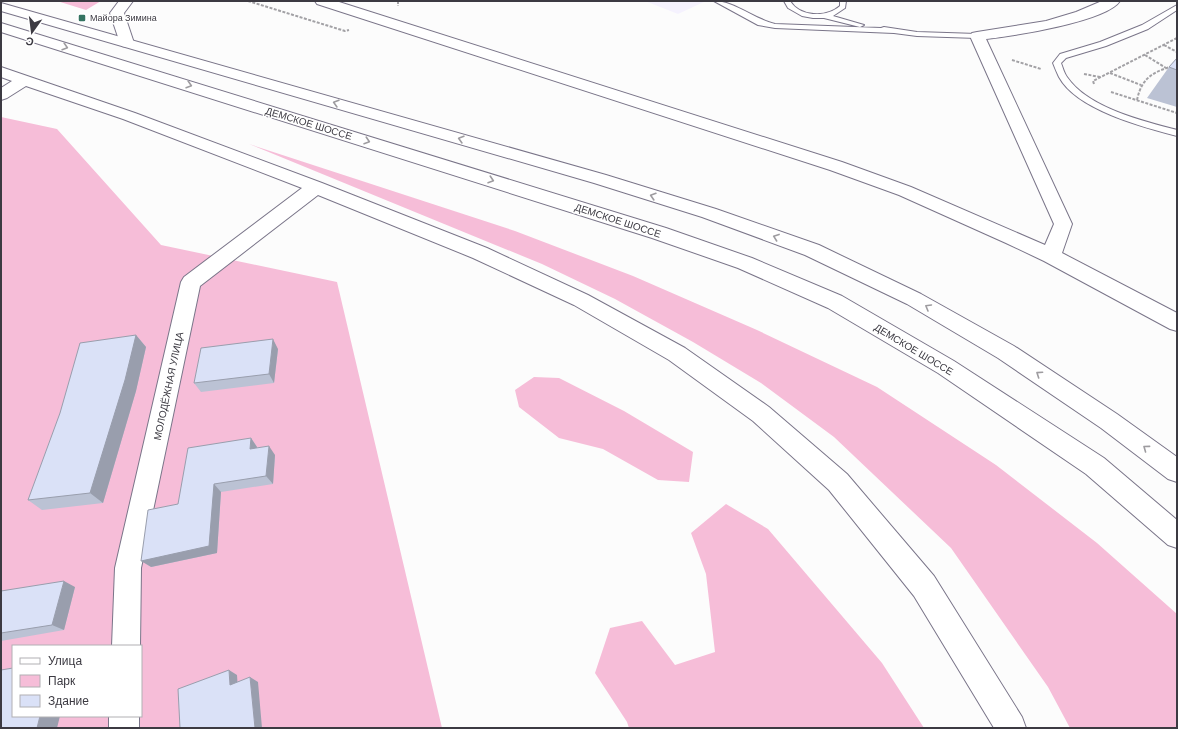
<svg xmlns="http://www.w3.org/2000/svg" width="1178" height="729" viewBox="0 0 1178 729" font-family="'DM Sans',sans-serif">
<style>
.built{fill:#f5f2fe}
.green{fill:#f6bdd8;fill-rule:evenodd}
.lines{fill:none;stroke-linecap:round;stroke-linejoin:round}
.service-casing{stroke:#7a7589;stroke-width:2}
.minor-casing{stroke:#7a7589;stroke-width:2}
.primary-casing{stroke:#7a7589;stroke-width:2}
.path{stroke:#a2a1a5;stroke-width:2;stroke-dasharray:3 1.5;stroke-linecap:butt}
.service{fill:#fff;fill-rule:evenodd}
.minor{fill:#fff;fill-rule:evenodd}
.primary{fill:#fff;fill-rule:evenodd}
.wall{fill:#bbc2d4}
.shaded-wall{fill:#999ead}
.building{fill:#dae1f7;stroke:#999ead}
.oneway{stroke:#9e9ca0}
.poi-dot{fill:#347361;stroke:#fff;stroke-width:1.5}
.labels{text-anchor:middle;stroke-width:3;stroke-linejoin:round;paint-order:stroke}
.far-poi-label{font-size:9px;fill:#3c3a42;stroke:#fff;text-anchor:start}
.street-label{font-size:10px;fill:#3c3a42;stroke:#fff}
</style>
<rect width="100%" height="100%" fill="#fcfcfc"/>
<path class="built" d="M645,1H706L678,14Z"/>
<path class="green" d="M57,1H101L86,10Z
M1,117L57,129L161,245L337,282L442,728H1ZM13,646H141V716H13Z
M249,144L515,231L633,276L757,330L877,387L996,465L1097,543L1177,614V728H1070L1048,687L951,548L834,437L761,383L693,342L615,299L542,264Z
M534,377L559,378L624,411L693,452L689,482L658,480L603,449L559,438L519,407L515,390Z
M726,504L768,529L882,663L924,728H629L627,722L595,673L610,628L642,621L675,665L715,652L706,574L691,533Z"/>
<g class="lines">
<defs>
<path id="service" d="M714,1C734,1 754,19 775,24L881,28L884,27L917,32L977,34L981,36L977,38L917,36L894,33L775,28L758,25Z
M784,1H790C800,17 826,18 840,6V1H846L845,8L833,16L864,25L860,27L824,18H813L802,16L788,8Z
M1177,5V10L1148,29L1106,46L1066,58L1061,63C1063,68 1064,73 1067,77C1088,108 1143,121 1177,130V136C1143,127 1077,110 1059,77C1057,73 1055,68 1053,63L1060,54L1100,42L1142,25Z"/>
<path id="minor" d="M119,1H133L124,13L134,43L132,46L127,47L122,46L120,43L110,13Z
M315,1H336L842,162L911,187L1045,245L1054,224L970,36L972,33L977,32L1046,21L1076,12L1102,1H1120C1106,22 1012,36 986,39L1072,224L1062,253L1177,313V331L1170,329L1044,261L1006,243L899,195L830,170L317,4Z
M1,67L135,113L322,183L487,248L588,295L685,348L769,407L847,474L934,576L1022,717L1026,728H994L914,596L829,490L753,421L669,360L574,305L473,258L318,195L200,286L141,568L140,646H112L115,568L181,282L184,277L302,188L123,119L26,86L7,98L1,100V88L12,81L1,77Z
M109,716H139V728H109Z"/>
<path id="primary" d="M1,3L606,175L716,209L819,245L921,294L1014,346L1117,414L1177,457V482L1168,479L1101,428L998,358L907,304L805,255L702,217L594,183L1,11Z
M1,23L666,228L752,258L842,296L954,361L1104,458L1177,520V548L1168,545L1086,474L938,373L828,308L738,268L652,238L1,32Z"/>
</defs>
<use href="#service" class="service-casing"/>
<use href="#minor" class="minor-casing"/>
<use href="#primary" class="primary-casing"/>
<path class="path" d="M248,1L345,31L349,30
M398,1V6
M1164,45L1177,52
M1145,55L1166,68
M1012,60L1041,69
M1110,73L1141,85
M1084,74L1100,77
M1094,84L1093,81L1177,38
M1111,92L1177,113
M1137,100C1142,76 1155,71 1177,65"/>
<use href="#service" class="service"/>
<use href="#minor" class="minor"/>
<use href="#primary" class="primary"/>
</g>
<path class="wall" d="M1177,58V107L1147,98L1169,67Z
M136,335L146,347L136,391L103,503L42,510L28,500Z
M278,349L274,383L201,392L194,383Z
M251,438L257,447V448L275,455L273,484L221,492L217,553L151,567L178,504Z
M75,587L64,630L1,641V591Z"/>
<path class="shaded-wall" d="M136,335L146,347L136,391L103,503L90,493Z
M273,339L278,349L274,383L269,374Z
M251,438L257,447L256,457L250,449Z
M269,446L275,455L273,484L266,476Z
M214,484L221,492L217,553L151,567L141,561Z
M64,581L75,587L64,630L52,625Z
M229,670L237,675L238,690L230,685Z
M250,677L258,682L262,728H255Z
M40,716H60L57,728H37Z"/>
<path class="building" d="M1177,58V70L1169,67Z
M136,335L125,380L90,493L28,500L60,413L80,343Z
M273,339L269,374L194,383L201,348Z
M251,438L250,449L269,446L266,476L214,484L209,546L141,561L148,510L178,504L188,448Z
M64,581L52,625L1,633V591Z
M13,668V716H40L37,728H1V670Z
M229,670L230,685L250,677L255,728H180L178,689Z"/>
<defs><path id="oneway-chevron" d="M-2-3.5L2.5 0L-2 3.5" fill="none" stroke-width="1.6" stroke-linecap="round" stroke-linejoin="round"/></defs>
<g class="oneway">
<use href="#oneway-chevron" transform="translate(65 47) rotate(17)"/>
<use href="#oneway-chevron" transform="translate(189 85) rotate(17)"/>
<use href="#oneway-chevron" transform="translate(336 103) rotate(-164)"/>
<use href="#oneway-chevron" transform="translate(461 139) rotate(-164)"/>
<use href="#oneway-chevron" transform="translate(367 141) rotate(18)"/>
<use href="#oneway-chevron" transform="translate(491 180) rotate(18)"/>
<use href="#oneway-chevron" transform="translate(653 196) rotate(-163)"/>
<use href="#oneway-chevron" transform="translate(776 237) rotate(-160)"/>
<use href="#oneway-chevron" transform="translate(928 307) rotate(-150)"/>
<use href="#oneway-chevron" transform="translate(1039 374) rotate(-146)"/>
<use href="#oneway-chevron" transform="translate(1146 448) rotate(-144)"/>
</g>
<rect class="poi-dot" x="78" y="14" width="8" height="8" rx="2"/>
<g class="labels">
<g class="far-poi-label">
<text x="90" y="21">Майора Зимина</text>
</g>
<g class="street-label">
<text transform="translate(309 123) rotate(17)" y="4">ДЕМСКОЕ ШОССЕ</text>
<text transform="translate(618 220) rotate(18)" y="4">ДЕМСКОЕ ШОССЕ</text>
<text transform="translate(914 349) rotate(31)" y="4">ДЕМСКОЕ ШОССЕ</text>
<text transform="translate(168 386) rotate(-78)" y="4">МОЛОДЁЖНАЯ УЛИЦА</text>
</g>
</g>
<rect width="1178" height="729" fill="none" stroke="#3c3a42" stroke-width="4"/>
<rect x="12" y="645" width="130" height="72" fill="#ffffff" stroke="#b1b0b3"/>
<rect x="20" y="658" width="20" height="6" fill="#ffffff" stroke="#b1b0b3"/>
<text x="48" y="665" font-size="12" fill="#3c3a42">Улица</text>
<rect x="20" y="675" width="20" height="12" fill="#f6bdd8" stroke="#b1b0b3"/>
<text x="48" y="685" font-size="12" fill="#3c3a42">Парк</text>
<rect x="20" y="695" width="20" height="12" fill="#dae1f7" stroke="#b1b0b3"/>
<text x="48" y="705" font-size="12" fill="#3c3a42">Здание</text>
<g transform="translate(32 32) rotate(194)" stroke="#ffffff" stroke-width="3" paint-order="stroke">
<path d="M0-3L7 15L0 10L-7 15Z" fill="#3c3a42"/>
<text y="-6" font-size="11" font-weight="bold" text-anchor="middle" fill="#3c3a42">С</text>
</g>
</svg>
